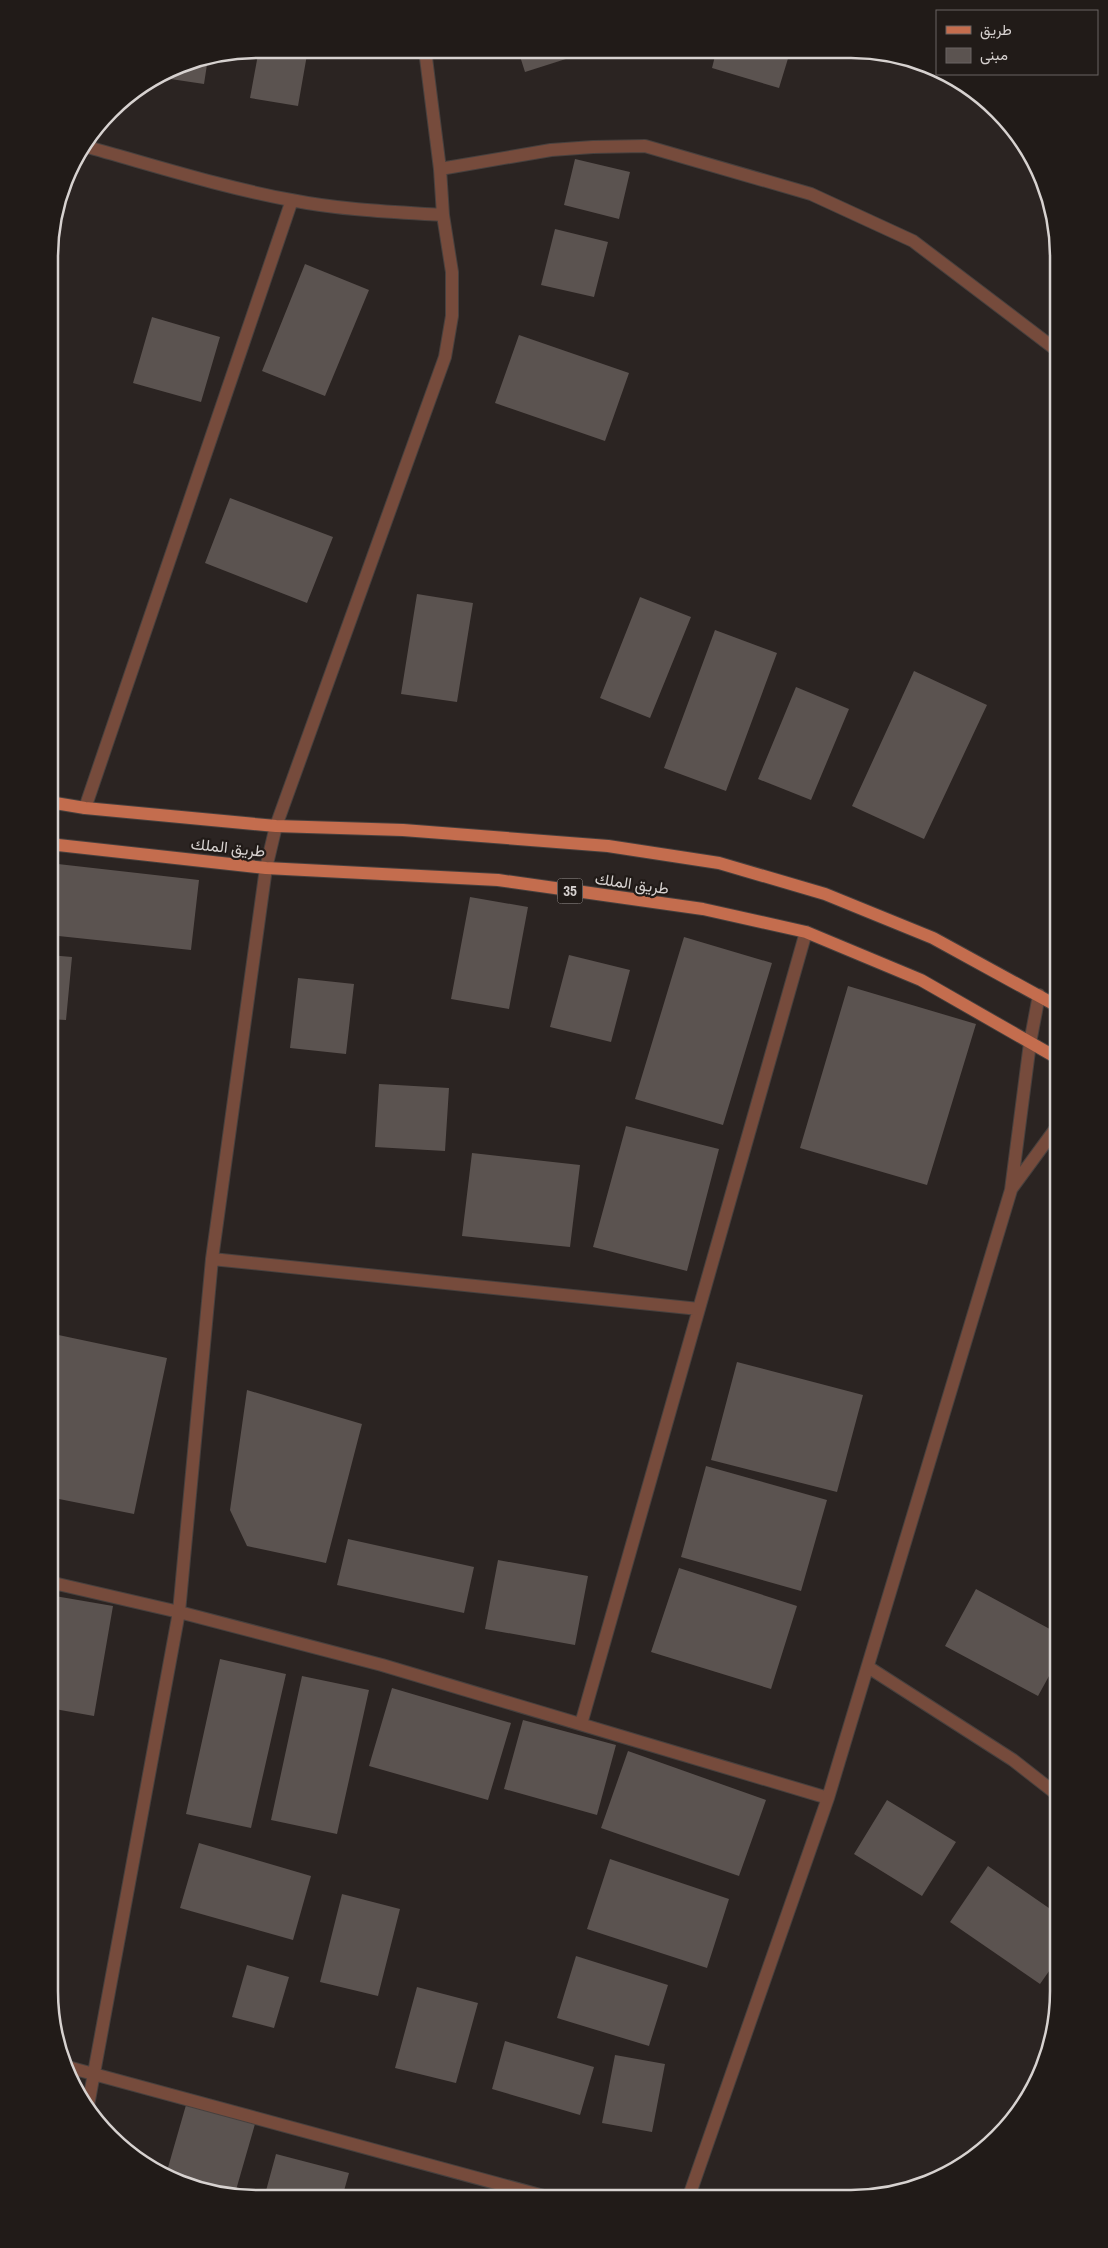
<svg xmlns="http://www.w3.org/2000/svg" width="1108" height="2248" viewBox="0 0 1108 2248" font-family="'Archivo Narrow',Vazirmatn,sans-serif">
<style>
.building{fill:#5b5350}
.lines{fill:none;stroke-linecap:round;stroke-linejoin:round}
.minor-casing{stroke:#47403e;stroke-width:14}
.primary-casing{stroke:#47403e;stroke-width:14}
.minor{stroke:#764b3c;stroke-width:12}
.primary{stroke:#c46d4e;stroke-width:12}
.labels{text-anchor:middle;stroke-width:4.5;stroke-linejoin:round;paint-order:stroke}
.shield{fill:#211b18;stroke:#a09b99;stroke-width:1}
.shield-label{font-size:15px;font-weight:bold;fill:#d7d2d0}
.street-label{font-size:16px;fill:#d7d2d0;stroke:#211b18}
.rim{fill:none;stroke:#d7d2d0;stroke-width:2.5}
</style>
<rect width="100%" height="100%" fill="#2b2422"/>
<path class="building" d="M259,49H308L298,106L250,98Z
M518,50L591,51L525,72Z
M716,52H790L779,88L712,68Z
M208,58L204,84L157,77L177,64Z
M575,159L630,172L619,219L564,205Z
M555,229L608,242L594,297L541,285Z
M305,264L369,290L325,396L262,371Z
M152,317L220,337L201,402L133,383Z
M519,335L629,373L605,441L495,403Z
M230,498L333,537L307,603L205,563Z
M417,594L473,603L457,702L401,694Z
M640,597L691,617L650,718L600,698Z
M715,630L777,653L726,791L664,768Z
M914,671L987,705L924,839L852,806Z
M796,687L849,709L811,800L758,779Z
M49,863L199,880L191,950L49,935Z
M470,897L528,907L509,1009L451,999Z
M684,937L772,963L723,1125L635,1099Z
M49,955L72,957L66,1020L49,1019Z
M569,955L630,970L611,1042L550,1027Z
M298,978L354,984L346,1054L290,1048Z
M848,986L976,1024L927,1185L800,1148Z
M379,1084L449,1088L445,1151L375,1147Z
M626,1126L719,1149L687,1271L593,1247Z
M472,1153L580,1165L570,1247L462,1236Z
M49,1333L167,1358L134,1514L49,1497Z
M737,1362L863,1395L837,1492L711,1460Z
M247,1390L362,1424L326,1563L247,1546L230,1510Z
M706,1466L827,1500L801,1591L681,1557Z
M348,1539L474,1567L464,1613L337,1585Z
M498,1560L588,1576L575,1645L485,1629Z
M679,1568L797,1606L771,1689L651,1652Z
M976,1589L1059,1634V1658L1038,1696L945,1646Z
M49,1595L113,1606L94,1716L49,1708L55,1660L49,1659Z
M220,1659L286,1674L251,1828L186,1814Z
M302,1676L369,1690L337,1834L271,1820Z
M392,1688L511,1723L488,1800L369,1766Z
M523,1720L616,1745L597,1815L504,1789Z
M628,1751L766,1800L739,1876L601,1828Z
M887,1800L956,1842L922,1896L854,1854Z
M199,1843L311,1876L293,1940L180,1908Z
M610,1859L729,1899L707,1968L587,1929Z
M988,1866L1059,1915V1957L1040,1984L950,1922Z
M342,1894L400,1909L378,1996L320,1982Z
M576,1956L668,1985L649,2046L557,2018Z
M247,1965L289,1977L274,2028L232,2017Z
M417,1987L478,2003L456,2083L395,2068Z
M505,2041L594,2067L580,2115L492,2089Z
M615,2055L665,2064L652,2132L602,2123Z
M186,2105L255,2124L234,2197L165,2178Z
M276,2154L349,2173L342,2198H264Z"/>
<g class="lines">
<defs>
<path id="minor" d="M84,146C153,165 221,187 291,200C341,210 393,212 443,215
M440,169L551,150L593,147L645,146L811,194L913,241L1059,352
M85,808L292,200
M1012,1188L1059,1124
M212,1259L699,1309
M49,1582L179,1612L382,1665L828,1798
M868,1667L1013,1760L1059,1796
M581,1724L806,932
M64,2066L551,2198
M87,2111L179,1612L212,1259L266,868L276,826L445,357L452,316V272L443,215L440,169L425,50
M688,2199L828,1798L1011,1190L1030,1043L1039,995"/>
<path id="primary" d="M49,802L85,808L276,826L403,830L608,846L719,863L825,894L933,938L1059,1007
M49,844L266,868L498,880L703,909L806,932L921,980L1059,1059"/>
</defs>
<use href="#minor" class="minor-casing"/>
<use href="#primary" class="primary-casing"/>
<use href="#minor" class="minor"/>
<use href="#primary" class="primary"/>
</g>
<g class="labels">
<rect class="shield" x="557.5" y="878.5" width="25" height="25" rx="4"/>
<g class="shield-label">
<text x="570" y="896">35</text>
</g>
<g class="street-label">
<text transform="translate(228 847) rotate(6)" y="6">طريق الملك</text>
<text transform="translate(632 883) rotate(8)" y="6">طريق الملك</text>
</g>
</g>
<path d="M0 0H1108V2248H0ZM257 58H851A199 199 0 0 1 1050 257V1991A199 199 0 0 1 851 2190H257A199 199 0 0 1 58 1991V257A199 199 0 0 1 257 58Z" fill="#211b18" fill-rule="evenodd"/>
<path class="rim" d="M257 58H851A199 199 0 0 1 1050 257V1991A199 199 0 0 1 851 2190H257A199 199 0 0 1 58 1991V257A199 199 0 0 1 257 58Z"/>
<rect x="936" y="10" width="162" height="65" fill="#211b18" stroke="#6a6462"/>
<rect x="946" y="26" width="25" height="8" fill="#c46d4e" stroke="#6a6462"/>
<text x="980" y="35" font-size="15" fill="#d7d2d0">طريق</text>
<rect x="946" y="48" width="25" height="15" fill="#5b5350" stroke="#6a6462"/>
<text x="980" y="60" font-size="15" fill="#d7d2d0">مبنى</text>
</svg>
